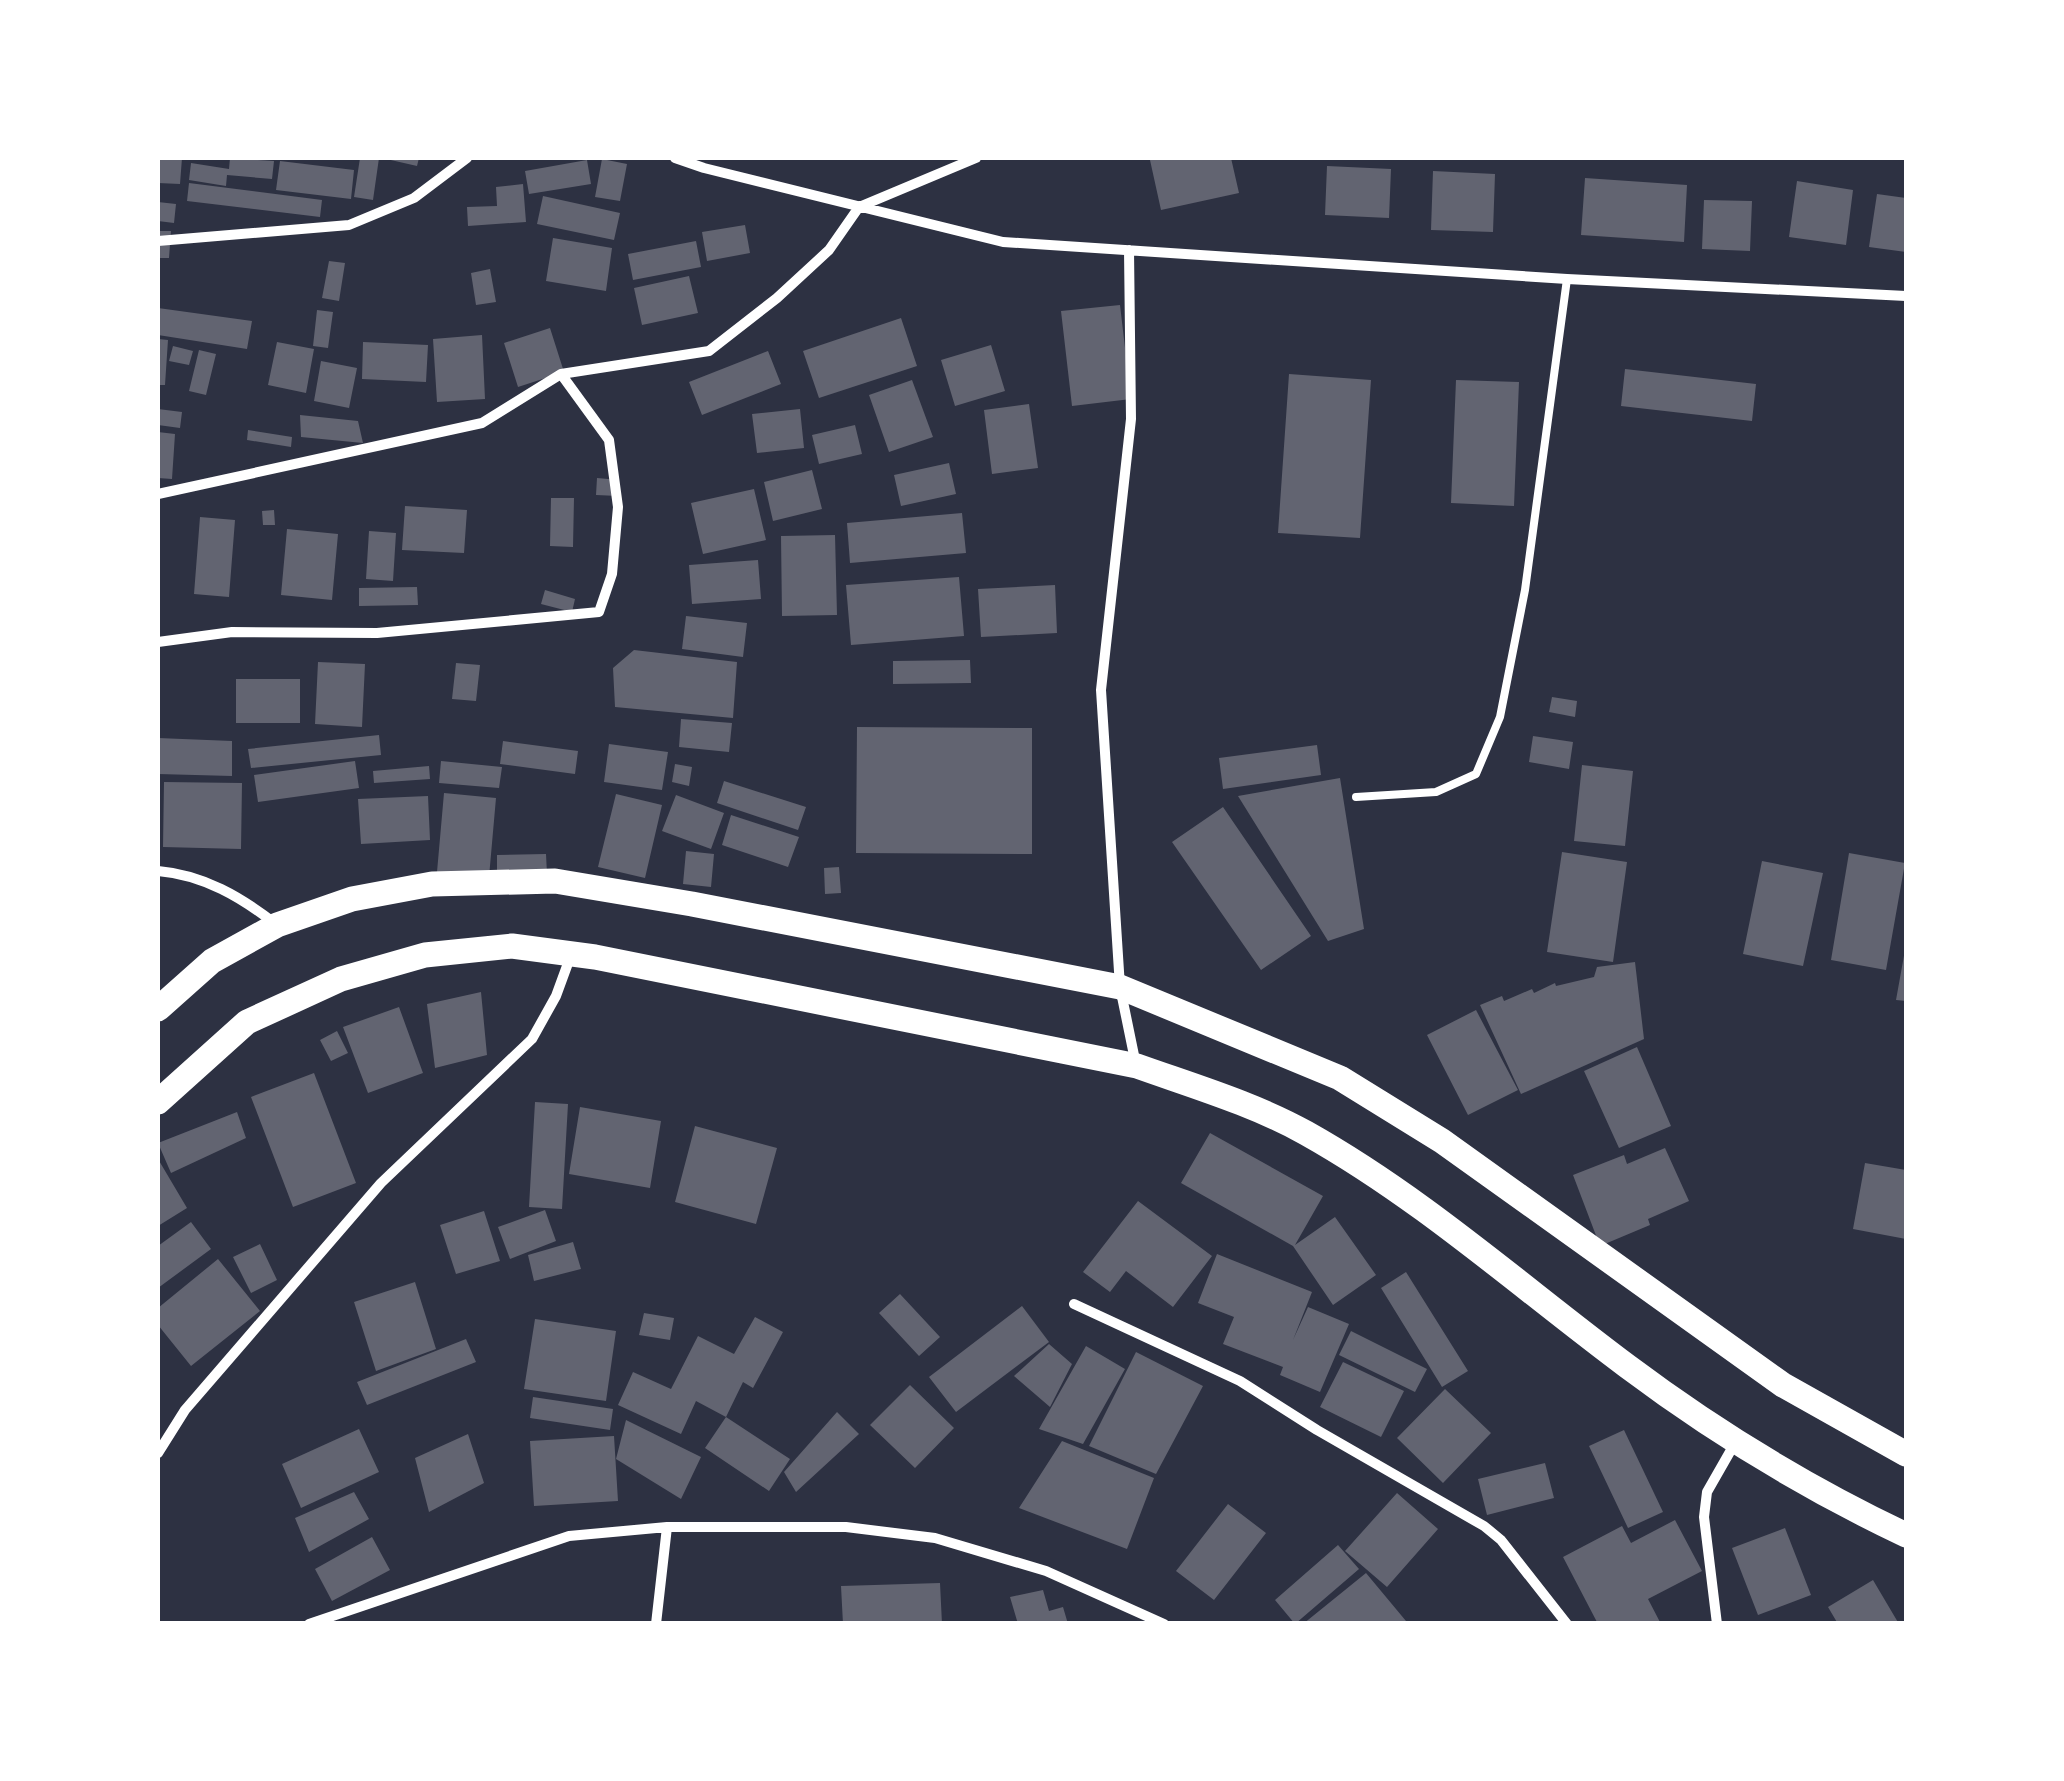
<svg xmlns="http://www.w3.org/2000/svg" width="2064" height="1781" viewBox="0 0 2064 1781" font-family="Lora,serif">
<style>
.building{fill:#626471}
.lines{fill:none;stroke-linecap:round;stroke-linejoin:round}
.service{stroke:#fff;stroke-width:8}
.minor{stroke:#fff;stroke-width:10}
.primary{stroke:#fff;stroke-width:25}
</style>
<rect width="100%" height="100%" fill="#2d3142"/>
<path class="building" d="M158,158H182L180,184L158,183Z
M230,158L274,161L272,179L227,175L226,186L189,180L191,163L229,169Z
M360,158H379L373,200L354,197Z
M382,158H419L417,166Z
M1161,158H1231L1239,193L1161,210L1150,160Z
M602,159L627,164L620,201L595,197Z
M587,160L591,184L529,194L525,171Z
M280,161L354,170L351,199L276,190Z
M1327,166L1391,169L1389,218L1325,215Z
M1433,171L1495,174L1493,232L1431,230Z
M1585,178L1687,185L1684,242L1581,235Z
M1797,181L1853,190L1846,245L1789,237Z
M189,183L322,200L320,217L187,201Z
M523,184L526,222L468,226L467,207L497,206L496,187Z
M1877,194L1906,198V252L1869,247Z
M543,196L620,213L614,240L537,224Z
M1704,200L1752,201L1750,251L1702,249Z
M158,202L176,204L174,223L158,221Z
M745,225L750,253L707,261L702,232Z
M158,231H171L169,258H158Z
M553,238L612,248L606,291L546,281Z
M696,241L701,267L633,280L628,254Z
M329,261L345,263L339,301L322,298Z
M490,269L496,302L476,305L471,273Z
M689,276L698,313L642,325L634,288Z
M1120,305L1131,399L1072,406L1061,311Z
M158,308L252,321L247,349L158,335Z
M317,310L333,312L328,348L313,346Z
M901,318L917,366L819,398L803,351Z
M550,328L564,372L518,387L504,343Z
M482,335L485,399L437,402L433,339Z
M158,339L168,340L165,385H158Z
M277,342L314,349L306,393L268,385Z
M363,342L428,345L426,382L362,379Z
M991,345L1005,391L955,406L941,360Z
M173,346L193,351L189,365L169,361Z
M199,350L216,354L206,395L189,391Z
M768,351L781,384L702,415L689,382Z
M321,361L357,368L349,408L314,401Z
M1625,369L1756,384L1752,421L1621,406Z
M1289,374L1371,380L1360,538L1278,533Z
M912,380L933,437L889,452L869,395Z
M1456,380L1519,382L1514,506L1451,503Z
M1029,404L1038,468L992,474L984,410Z
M158,409L182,412L180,428L158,425Z
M800,409L804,448L757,453L752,414Z
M300,415L358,421L363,443L301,437Z
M855,425L862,454L819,464L812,435Z
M248,430L292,437L291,447L247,440Z
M158,432L175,434L172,479L158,478Z
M949,463L956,494L901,506L894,475Z
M812,470L822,509L773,521L764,482Z
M597,478L619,480L618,496L596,495Z
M754,489L766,540L703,554L691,503Z
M551,498H574L573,547L550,546Z
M405,506L467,510L464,553L402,550Z
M274,510L275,525H263L262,511Z
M962,513L966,553L850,563L847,523Z
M200,517L235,520L229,597L194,594Z
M287,529L338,534L332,600L281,595Z
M369,531L396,533L393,581L366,579Z
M835,535L837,615L782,616L781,536Z
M758,560L761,599L692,604L689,565Z
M959,577L964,636L851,645L846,585Z
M1055,585L1057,633L981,637L978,589Z
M417,587L418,605L359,606V588Z
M545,590L575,599L572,612L541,604Z
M686,616L747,623L743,657L682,649Z
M634,650L737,662L733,718L615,707L613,668Z
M970,660L971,683L893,684V661Z
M318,662L365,664L362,727L315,724Z
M456,663L480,665L476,701L452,699Z
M236,679H300V723H236Z
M1552,697L1577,701L1575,717L1549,712Z
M681,719L732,723L729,752L679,747Z
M857,727L1032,728V854L856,853Z
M379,735L381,755L251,768L248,749Z
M1533,736L1573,742L1569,769L1529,762Z
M158,738L232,741V776L158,774Z
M503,741L578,751L575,774L500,764Z
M609,744L668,752L662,790L604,782Z
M1317,745L1321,775L1223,789L1219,758Z
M355,761L359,788L258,802L254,775Z
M441,761L502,767L499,788L439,783Z
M675,764L692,767L689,786L672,782Z
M1582,765L1633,771L1625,846L1574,841Z
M429,766L430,779L374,783L373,771Z
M1340,778L1364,929L1328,941L1238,796Z
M724,781L806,807L798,830L717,803Z
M164,782L242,783L241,849L163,847Z
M444,793L496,798L489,877L437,872Z
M616,794L662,805L645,878L598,867Z
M676,795L724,813L711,849L662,831Z
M428,796L430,840L361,844L358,799Z
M1223,807L1311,936L1261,970L1172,842Z
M731,815L799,837L788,867L722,845Z
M686,851L714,854L711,887L683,884Z
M1562,852L1627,862L1613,962L1547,952Z
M1849,853L1905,863L1886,970L1831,960Z
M546,854L547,874L497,875V855Z
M1762,861L1823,873L1803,966L1743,954Z
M839,867L841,893L825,894L824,868Z
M1905,950H1906V1001L1896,1000Z
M1635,962L1644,1039L1521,1094L1480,1005L1502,996L1504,1001L1532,989L1534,993L1555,983L1556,986L1594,977L1597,967Z
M481,992L487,1055L435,1068L427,1004Z
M399,1007L423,1073L368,1093L343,1027Z
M1476,1010L1518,1090L1468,1115L1427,1035Z
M337,1031L348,1053L331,1061L320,1040Z
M1637,1047L1671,1126L1619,1148L1584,1071Z
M314,1073L356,1183L293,1207L251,1097Z
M535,1102L568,1104L562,1209L529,1207Z
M580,1107L661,1121L650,1188L569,1174Z
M237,1112L246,1138L171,1173L158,1143Z
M695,1126L777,1148L756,1224L675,1202Z
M1210,1133L1323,1196L1295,1245L1335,1217L1376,1275L1333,1305L1293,1246L1181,1183Z
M1665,1148L1689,1201L1648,1219L1650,1225L1600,1246L1573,1175L1624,1155L1627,1164Z
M158,1159L187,1208L158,1226Z
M1865,1163L1906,1170V1239L1853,1229Z
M1138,1201L1212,1256L1173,1307L1126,1271L1110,1292L1083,1272Z
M545,1210L556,1241L510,1259L498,1227Z
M484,1211L500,1261L456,1274L440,1225Z
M191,1222L211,1249L158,1288V1246Z
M573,1242L581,1269L534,1281L528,1255Z
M260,1244L277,1280L251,1293L233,1257Z
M1217,1254L1312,1292L1293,1340L1308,1307L1349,1324L1320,1392L1280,1375L1283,1367L1223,1344L1234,1317L1198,1303Z
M218,1259L260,1311L191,1366L158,1325V1308Z
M1406,1272L1468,1371L1442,1387L1381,1288Z
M415,1282L436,1349L376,1371L354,1302Z
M900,1294L940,1337L919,1356L879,1313Z
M1022,1306L1049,1342L956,1412L929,1377Z
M644,1313L674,1318L670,1340L639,1335Z
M755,1317L783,1332L753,1388L743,1382L726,1417L790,1459L769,1491L705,1448L726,1417L696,1401L681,1434L618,1405L633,1372L671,1389L698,1336L734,1354Z
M535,1319L616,1331L606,1401L524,1389Z
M1351,1331L1427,1369L1415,1392L1339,1355Z
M466,1339L476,1362L367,1405L357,1382Z
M1049,1344L1072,1364L1050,1407L1014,1376Z
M1086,1346L1125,1369L1083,1444L1039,1429Z
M1136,1352L1203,1386L1156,1474L1089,1446Z
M1343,1362L1404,1391L1381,1437L1320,1407Z
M910,1385L954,1428L915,1468L870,1425Z
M1445,1389L1491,1433L1443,1483L1397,1438Z
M533,1397L613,1409L610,1430L530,1418Z
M837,1412L859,1434L796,1492L784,1472Z
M626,1420L701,1457L681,1499L616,1459Z
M359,1429L379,1472L301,1508L282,1464Z
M1624,1430L1663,1512L1628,1528L1589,1446Z
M468,1434L484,1483L429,1512L415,1458Z
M614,1436L618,1501L534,1506L530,1441Z
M1062,1441L1154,1478L1127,1549L1019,1508Z
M1545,1463L1554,1498L1487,1515L1478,1479Z
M354,1492L369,1519L309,1552L295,1518Z
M1397,1493L1438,1529L1387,1587L1345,1551Z
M1228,1504L1266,1533L1214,1600L1176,1571Z
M1675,1520L1702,1571L1648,1599L1661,1624H1598L1563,1557L1622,1526L1631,1543Z
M1785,1528L1811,1595L1758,1615L1732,1548Z
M372,1537L390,1570L332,1601L315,1569Z
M1338,1545L1359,1569L1295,1624L1275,1600Z
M1366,1573L1406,1621L1403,1624H1303Z
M1873,1580L1899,1624H1838L1828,1607Z
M940,1583L942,1624H843L841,1586Z
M1043,1590L1049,1611L1063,1607L1068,1624H1018L1010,1597Z"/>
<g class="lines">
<path class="service" d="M1356,797L1436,792L1476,774L1500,717L1525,590L1567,279"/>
<path class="minor" d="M675,158L704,168L1003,242L1567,279L1906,296
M158,241L349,225L414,198L467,158
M1129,250L1131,419L1101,690L1120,987L1136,1065
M158,494L482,423L561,374L709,351L777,298L829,250L859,207L976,158
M158,642L232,632L377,633L599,612L612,574L618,507L609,440L561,374
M158,871C204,875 241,897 277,925
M1074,1304L1240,1381L1317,1430L1484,1526L1501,1540L1567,1624
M158,1453L185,1410L381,1183L532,1039L556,996L571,955
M309,1624L569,1536L667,1527H846L935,1538L1046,1571L1164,1624
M656,1624L667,1527
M1717,1624L1704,1517L1707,1492L1735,1443"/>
<path class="primary" d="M158,1009L212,961L277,925L352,899L432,884L555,881L692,904L1120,987L1340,1078L1442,1141L1783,1385L1906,1454
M158,1102L247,1022L341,979L425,955L512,946L595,957L1137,1066C1193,1086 1254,1104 1306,1133C1422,1198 1521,1287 1627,1366C1715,1432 1807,1488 1906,1535"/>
</g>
<rect width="2064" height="1781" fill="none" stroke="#ffffff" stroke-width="320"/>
</svg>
